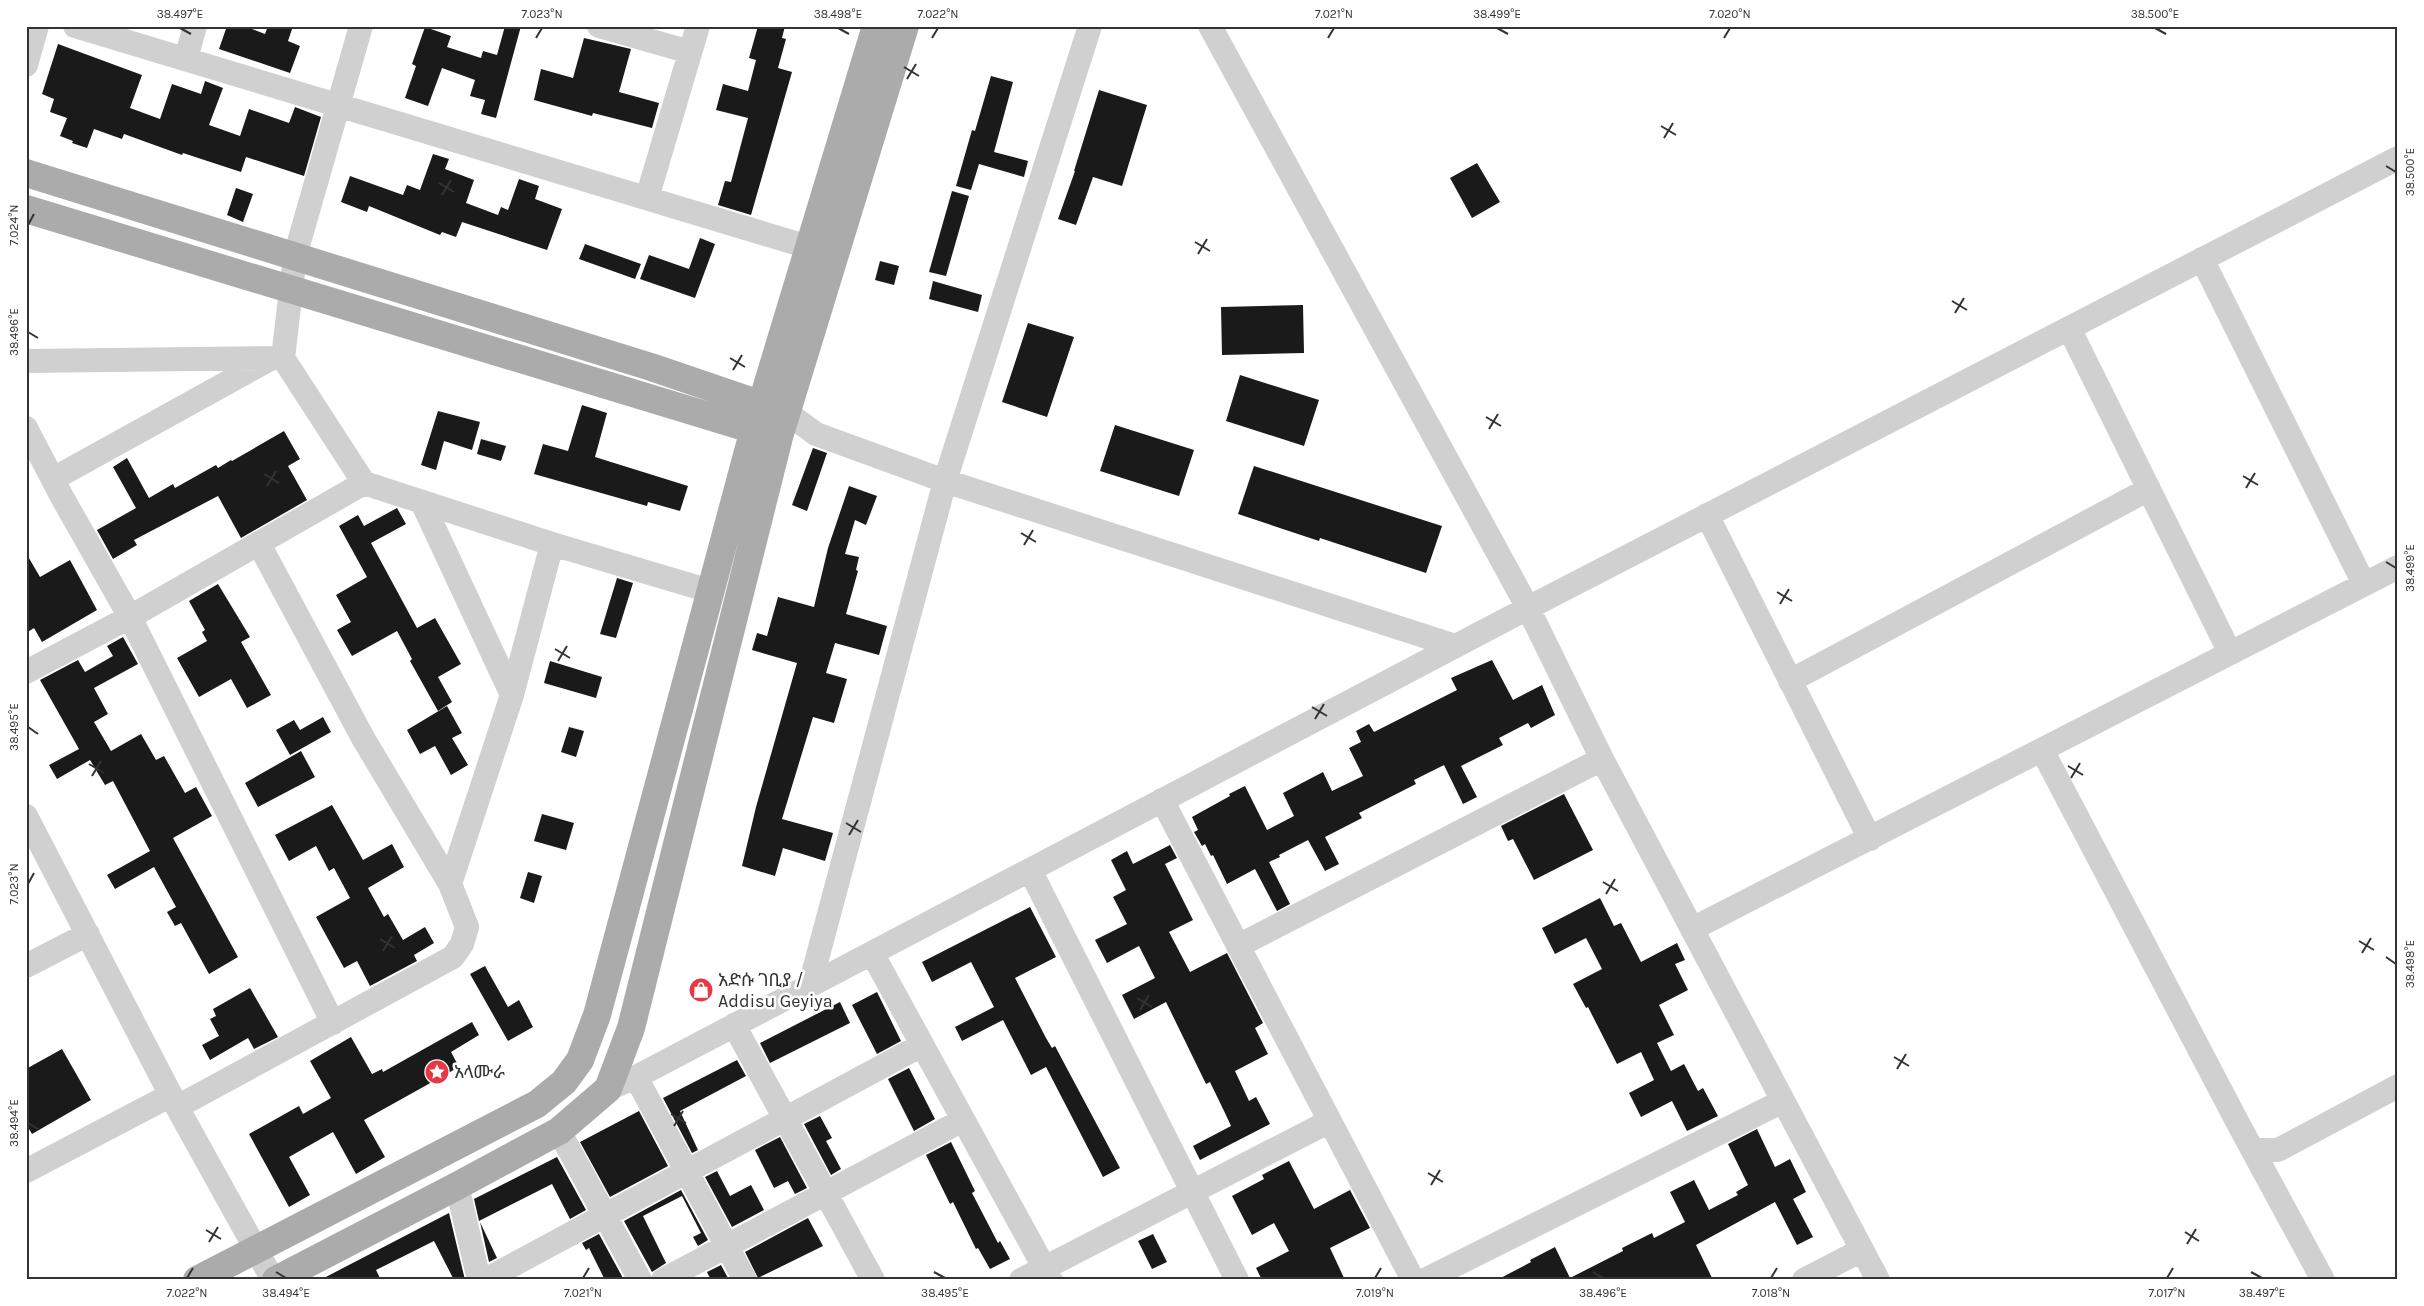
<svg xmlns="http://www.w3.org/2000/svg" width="2424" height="1306" viewBox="0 0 2424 1306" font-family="Karla,'Noto Sans Ethiopic',sans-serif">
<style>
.building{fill:#1a1a1a}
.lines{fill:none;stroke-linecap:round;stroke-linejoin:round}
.minor{stroke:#d0d0d0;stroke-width:24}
.major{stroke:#ababab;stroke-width:28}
.ticks{fill:none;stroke:#333;stroke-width:2}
.labels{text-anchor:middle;stroke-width:5;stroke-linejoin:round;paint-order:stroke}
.poi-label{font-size:18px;fill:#333;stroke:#fff;text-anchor:start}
.neatline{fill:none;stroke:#333;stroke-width:2}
.ticks-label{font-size:12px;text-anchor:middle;fill:#333}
</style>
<rect width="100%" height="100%" fill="#fff"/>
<path class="building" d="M227,26H244L265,34L268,26H293L288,41L300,46L290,73L219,49Z
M505,26H521L496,118L481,114L485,100L470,96L475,80L442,68L428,106L405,98L416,66L412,64L425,27L451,36L447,47L481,58L483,51L497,55Z
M758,26H785L782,38L786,39L778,68L792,72L751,215L718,205L725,181L731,182L748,118L716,110L723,84L748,91L756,60L749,58Z
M584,38L631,49L619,92L659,103L652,128L593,113L592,116L534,100L541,69L573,78Z
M58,44L142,75L130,108L160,119L172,84L201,94L205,81L223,88L209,125L240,136L249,109L289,123L295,107L321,117L304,176L246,157L241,172L183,153L182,155L124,134L122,139L94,129L87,148L72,143L73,141L60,136L67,118L50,112L54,99L42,94Z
M991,76L1013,82L994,152L1028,161L1024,177L979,164L971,190L956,186L972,130L975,131Z
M1099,90L1147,105L1122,186L1093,177L1076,225L1058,219L1075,171H1074Z
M433,154L449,159L445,169L474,180L466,203L498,215L501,207L508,210L519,179L539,186L535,199L562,209L547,250L462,222L456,237L442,232L440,235L369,206L367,212L341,202L350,176L403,195L407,185L420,190Z
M1477,163L1500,202L1472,218L1450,178Z
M236,188L253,194L243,222L227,215Z
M952,191L969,196L946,276L929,272Z
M700,238L715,244L695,298L640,279L649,255L689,269Z
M585,244L641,264L635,279L579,259Z
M880,261L899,266L894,285L875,280Z
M933,281L982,295L978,312L929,299Z
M1303,305L1304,353L1222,355L1221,307Z
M1028,323L1074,337L1047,417L1002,402Z
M1240,375L1319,400L1304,446L1226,421Z
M582,405L607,413L595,457L688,486L680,511L648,502L647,506L534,474L543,444L568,451Z
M438,411L480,422L472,450L444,441L436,470L421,465Z
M1115,425L1194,450L1179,496L1100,471Z
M284,431L300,459L288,466L307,500L241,538L218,496L134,540L137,545L113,559L97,530L136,508L113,467L127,458L149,498L173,484L175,488L216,465L218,468L231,460L232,461Z
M481,439L506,446L501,461L477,454Z
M813,448L827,453L807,511L792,505Z
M1254,466L1442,526L1426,573L1320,538L1319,541L1238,514Z
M849,486L877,496L866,525L855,520L845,554L859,557L856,570L858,571L846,614L887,626L879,655L835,643L826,673L847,679L834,723L813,717L782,819L833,833L825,861L783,848L775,876L742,866L756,807L797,663L752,650L757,633L767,636L778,597L814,607L828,548Z
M397,508L406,524L371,543L417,628L435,618L461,664L438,677L452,702L438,711L410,661L412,659L397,631L352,656L337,630L351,622L336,595L367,577L339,526L358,515L364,526Z
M26,553L40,577L70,560L97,610L42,642L34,628L26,633Z
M617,578L633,583L616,638L600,634Z
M218,584L250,637L241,642L271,695L247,708L231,679L199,697L177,658L207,641L202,632L205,630L189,601Z
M123,637L138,664L94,688L108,714L94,722L111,751L141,734L156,760L164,756L185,793L196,787L212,816L173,838L238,957L209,974L181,923L175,926L167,912L176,907L154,867L115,889L107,875L150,851L113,781L105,785L90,760L57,779L49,765L79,749L40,680L78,660L85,672L113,656L107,646Z
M1492,660L1513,700L1542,685L1555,715L1531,728L1528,723L1499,738L1503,745L1461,766L1477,797L1463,804L1444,765L1414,780L1416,784L1359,813L1362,818L1325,837L1339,864L1325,871L1308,840L1279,855L1280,857L1269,862L1290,904L1277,911L1255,869L1227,884L1213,855L1211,856L1205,844L1202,846L1194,832L1198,830L1192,817L1230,796L1229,794L1245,786L1267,830L1294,816L1283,793L1323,772L1332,791L1363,776L1349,748L1361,742L1356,731L1369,724L1374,732L1457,690L1451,678Z
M550,661L602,677L596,698L544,683Z
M447,706L462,733L452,738L468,765L451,775L435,746L420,754L407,730Z
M323,717L331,732L290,755L276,730L294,720L300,730Z
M569,727L584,731L576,757L561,752Z
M301,751L315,777L258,807L245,783Z
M1564,794L1593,850L1534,880L1513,839L1508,841L1501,826Z
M332,805L363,860L392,844L404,867L368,888L384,917L388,914L403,940L425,927L434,943L414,955L417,961L370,986L357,961L344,968L316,917L350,898L334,868L329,871L316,846L289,861L275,835Z
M542,814L574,823L566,850L534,841Z
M1170,845L1177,858L1165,864L1193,920L1169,932L1190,972L1227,953L1263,1023L1255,1028L1268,1054L1235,1071L1249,1101L1256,1097L1270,1124L1200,1160L1193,1146L1231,1126L1225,1113L1210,1082L1206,1084L1166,1002L1134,1019L1122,995L1155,978L1139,946L1107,963L1095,940L1127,924L1113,897L1126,890L1111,860L1127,851L1133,864Z
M528,872L542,876L534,903L520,898Z
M1600,898L1614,926L1621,923L1641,962L1677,943L1685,960L1675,964L1688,990L1659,1005L1674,1035L1657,1043L1671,1071L1684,1064L1698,1091L1703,1088L1718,1116L1687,1131L1672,1101L1641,1117L1629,1093L1654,1080L1641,1052L1617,1064L1588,1007L1586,1008L1573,984L1602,969L1586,938L1555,954L1542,928Z
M1030,907L1056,957L1015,978L1046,1038L1052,1048L1055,1046L1120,1168L1103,1177L1046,1067L1031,1075L1003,1020L962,1041L955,1027L994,1007L971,962L932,982L922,962Z
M485,966L508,1007L519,1000L533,1027L508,1041L470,974Z
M250,988L278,1037L254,1049L248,1038L210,1060L202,1045L219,1036L210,1019L216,1016L213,1009Z
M877,992L901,1041L877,1054L852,1005Z
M840,1002L850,1023L770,1063L760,1043Z
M472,1022L479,1035L451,1052L459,1067L364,1120L385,1157L356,1174L333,1132L289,1157L310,1195L289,1207L249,1134L299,1106L303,1114L331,1098L310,1061L351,1037L372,1074L382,1069L383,1072Z
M62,1049L91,1100L32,1134L26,1124V1069Z
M737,1060L746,1076L680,1111L698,1150L692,1153L663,1098Z
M909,1068L935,1119L914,1131L888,1079Z
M639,1111L668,1166L610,1197L580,1142Z
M820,1116L832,1138L826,1141L841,1169L831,1175L804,1124Z
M1757,1129L1775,1167L1790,1159L1806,1192L1793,1199L1813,1237L1797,1245L1775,1202L1696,1245L1713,1280H1497L1531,1262L1530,1260L1555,1247L1570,1278L1623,1251L1622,1248L1652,1233L1654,1238L1685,1222L1670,1192L1694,1180L1709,1210L1738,1195L1736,1192L1748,1185L1728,1144Z
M780,1137L807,1188L795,1194L788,1181L774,1188L755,1150Z
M951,1142L975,1191L972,1193L998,1243L1000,1241L1010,1259L990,1269L978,1248L976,1249L953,1202L950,1204L926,1155Z
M557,1157L586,1210L570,1219L552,1184L479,1221L474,1199Z
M1289,1161L1314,1209L1350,1190L1370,1228L1330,1248L1345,1280H1262L1256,1268L1289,1251L1274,1223L1252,1235L1232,1196L1264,1179L1262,1175Z
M717,1171L730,1196L751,1185L764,1210L732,1227L705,1177Z
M681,1190L708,1240L698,1246L693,1237L701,1233L682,1196L643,1216L666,1263L652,1272L624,1221Z
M449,1213L465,1280H454L434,1241L376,1270L381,1280H320Z
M808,1218L823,1246L758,1278L745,1252Z
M480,1222L497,1258L489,1262Z
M599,1234L624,1280H605L589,1248L586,1250L582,1243Z
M1153,1234L1167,1262L1152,1269L1138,1241Z
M721,1265L729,1280H711L707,1272Z"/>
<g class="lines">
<path class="minor" d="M75,26L825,252
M599,26L690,52
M1210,26L1528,608L1602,759L1878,1280
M186,59L195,26
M26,65L37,26
M647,198L698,26
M2202,259L2364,584
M2069,328L2230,653
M26,361L283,358
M786,412L816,434L945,481L1455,646
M26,428L62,497L130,617L333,1023
M53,479L270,359
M364,483L552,544L710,591
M422,502L512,695
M1707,515L1870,839
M26,672L130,617L364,483L283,358L295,256L361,26
M1790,681L2149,489
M2042,750L2240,1127L2323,1280
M1162,800L1413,1280
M26,816L177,1107L273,1280
M1030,870L1237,1280
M450,884L512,695L552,544
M1692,929L2398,567
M1238,946L1602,759
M872,953L1051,1280
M26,966L88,934
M810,985L945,481L1090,26
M734,1025L873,1280
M636,1077L745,1280
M608,1089L636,1077L1528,608L2398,158
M177,1107L453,957L462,944L467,927L450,884L363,738L259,544
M559,1131L640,1280
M2254,1150H2278L2398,1086
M26,1171L171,1095
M457,1186L479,1280
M485,1280L922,1045
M663,1280L963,1120
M1021,1280L1330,1121
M1425,1280L1783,1101
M1804,1280L1862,1250"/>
<path class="major" d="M26,173L651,367L777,410
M26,209L771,435
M197,1280L537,1104L564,1082L580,1060L597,1015L754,429L876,26
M276,1280L457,1186L559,1131L608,1089L631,1028L779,437L905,26"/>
</g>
<path class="ticks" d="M180,28L191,34M838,28L849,34M1497,28L1508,34M2155,28L2166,34M536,38L542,28M932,38L938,28M1328,38L1334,28M1724,38L1730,28M904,67L919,76M907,79L916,64M1661,126L1676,135M1664,138L1673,123M2386,166L2396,172M439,183L454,192M442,195L451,180M28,225L34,214M1195,242L1210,251M1198,254L1207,239M1952,301L1967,310M1955,313L1964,298M28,332L38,338M730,358L745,367M733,370L742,355M1486,417L1501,426M1489,429L1498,414M264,474L279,483M2243,476L2258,485M267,486L276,471M2246,488L2255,473M1021,533L1036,542M1024,545L1033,530M2386,562L2396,568M1777,592L1792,601M1780,604L1789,589M555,649L570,658M558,661L567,646M1312,707L1327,716M1315,719L1324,704M28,727L38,734M89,764L104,773M2068,766L2083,775M92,776L101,761M2071,778L2080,763M846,823L861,832M849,835L858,820M1603,882L1618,891M28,884L34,873M1606,894L1615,879M380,939L395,948M2359,941L2374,950M383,951L392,936M2362,953L2371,938M2386,957L2396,964M1137,998L1152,1007M1140,1010L1149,995M1894,1057L1909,1066M1897,1069L1906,1054M671,1114L686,1123M28,1123L38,1129M674,1126L683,1111M1428,1173L1443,1182M1431,1185L1440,1170M206,1230L221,1239M2185,1232L2199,1241M209,1242L218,1227M2187,1244L2196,1229M276,1272L286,1278M934,1272L945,1278M1593,1272L1603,1278M2251,1272L2262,1278M187,1278L193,1268M583,1278L589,1268M1375,1278L1381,1268M1771,1278L1777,1268M2167,1278L2173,1268"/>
<defs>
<symbol id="shop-disc" viewBox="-11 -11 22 22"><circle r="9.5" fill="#e63946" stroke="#fff"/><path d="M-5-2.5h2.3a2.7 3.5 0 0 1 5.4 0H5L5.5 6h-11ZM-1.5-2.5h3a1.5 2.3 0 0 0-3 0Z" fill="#fff"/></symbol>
<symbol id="sight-disc" viewBox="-11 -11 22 22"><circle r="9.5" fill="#e63946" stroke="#fff"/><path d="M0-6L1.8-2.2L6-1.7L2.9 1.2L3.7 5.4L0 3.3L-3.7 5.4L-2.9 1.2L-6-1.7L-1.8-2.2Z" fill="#fff"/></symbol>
</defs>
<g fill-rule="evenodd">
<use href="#shop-disc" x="687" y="976" width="28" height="28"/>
<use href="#sight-disc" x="423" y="1058" width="28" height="28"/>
</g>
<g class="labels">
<g class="poi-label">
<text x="718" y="986">አድሱ ገቢያ /<tspan x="718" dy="21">Addisu Geyiya</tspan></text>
<text x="454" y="1078">አላሙራ</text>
</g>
</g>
<rect width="2424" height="1306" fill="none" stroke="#ffffff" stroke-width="55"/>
<rect x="28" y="28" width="2368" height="1250" class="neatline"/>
<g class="ticks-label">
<text x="180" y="18">38.497°E</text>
<text x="542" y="18">7.023°N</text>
<text x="838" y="18">38.498°E</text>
<text x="938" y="18">7.022°N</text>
<text x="1334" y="18">7.021°N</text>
<text x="1497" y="18">38.499°E</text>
<text x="1730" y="18">7.020°N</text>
<text x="2155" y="18">38.500°E</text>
<text transform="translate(2410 172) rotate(-90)" y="4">38.500°E</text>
<text transform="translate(14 225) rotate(-90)" y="4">7.024°N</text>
<text transform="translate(14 332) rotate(-90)" y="4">38.496°E</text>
<text transform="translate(2410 568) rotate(-90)" y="4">38.499°E</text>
<text transform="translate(14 727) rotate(-90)" y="4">38.495°E</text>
<text transform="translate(14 884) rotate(-90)" y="4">7.023°N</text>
<text transform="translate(2410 964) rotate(-90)" y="4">38.498°E</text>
<text transform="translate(14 1123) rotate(-90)" y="4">38.494°E</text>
<text x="187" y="1297">7.022°N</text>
<text x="286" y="1297">38.494°E</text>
<text x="583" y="1297">7.021°N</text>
<text x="945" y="1297">38.495°E</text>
<text x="1375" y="1297">7.019°N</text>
<text x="1603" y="1297">38.496°E</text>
<text x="1771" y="1297">7.018°N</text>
<text x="2167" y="1297">7.017°N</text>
<text x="2262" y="1297">38.497°E</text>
</g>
</svg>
